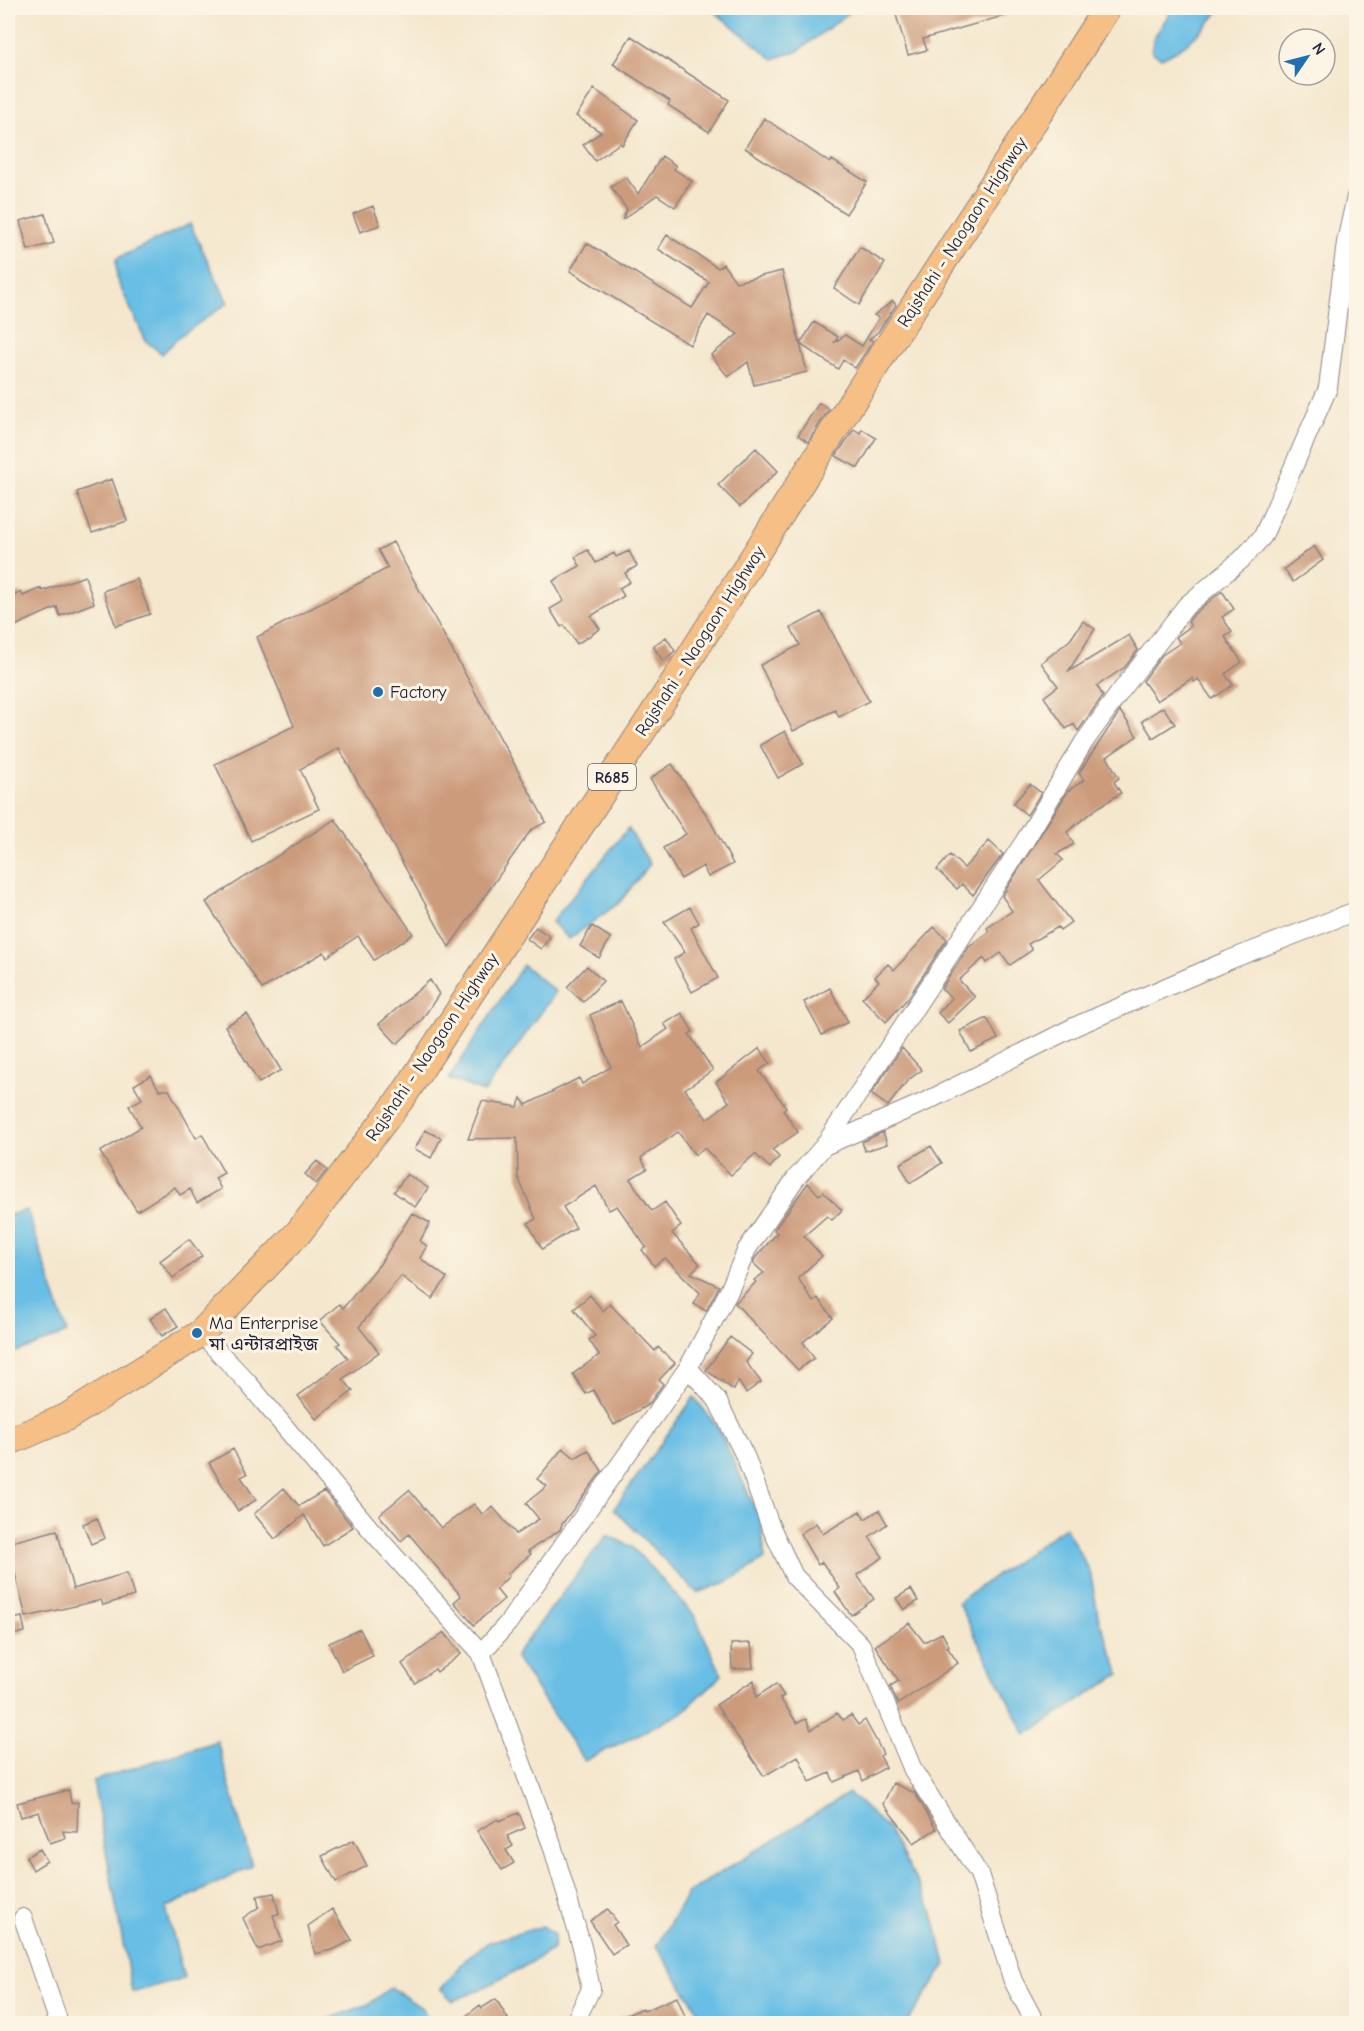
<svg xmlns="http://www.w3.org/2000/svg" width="1364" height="2031" viewBox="0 0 1364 2031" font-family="'Comic Neue','Noto Sans Bengali',sans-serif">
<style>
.water{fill:#68bee5;stroke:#457090;stroke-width:1.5}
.building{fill:#cc9b7b}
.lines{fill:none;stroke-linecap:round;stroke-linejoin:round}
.minor-casing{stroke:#8b8484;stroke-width:20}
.primary-casing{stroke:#8b8484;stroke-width:29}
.minor{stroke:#fff;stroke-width:18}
.primary{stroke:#f5bf86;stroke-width:27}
.poi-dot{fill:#1f6fb2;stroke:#fcf5e5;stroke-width:2}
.labels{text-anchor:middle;stroke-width:6;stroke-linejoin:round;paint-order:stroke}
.shield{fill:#fcf5e5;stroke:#63616e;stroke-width:1.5}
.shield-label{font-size:16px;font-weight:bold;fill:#22223b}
.street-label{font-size:18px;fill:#22223b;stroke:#fcf5e5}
.poi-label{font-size:18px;fill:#22223b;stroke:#fcf5e5;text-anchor:start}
</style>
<rect width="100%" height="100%" fill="#fcf5e5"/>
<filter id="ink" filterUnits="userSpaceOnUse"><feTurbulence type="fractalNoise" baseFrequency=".0167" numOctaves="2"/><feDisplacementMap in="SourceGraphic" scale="12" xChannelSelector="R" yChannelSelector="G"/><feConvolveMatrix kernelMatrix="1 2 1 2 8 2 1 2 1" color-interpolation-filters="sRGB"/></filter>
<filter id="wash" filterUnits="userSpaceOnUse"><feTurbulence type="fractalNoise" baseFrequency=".008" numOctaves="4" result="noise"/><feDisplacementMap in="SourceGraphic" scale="24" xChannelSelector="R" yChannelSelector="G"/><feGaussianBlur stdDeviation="1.35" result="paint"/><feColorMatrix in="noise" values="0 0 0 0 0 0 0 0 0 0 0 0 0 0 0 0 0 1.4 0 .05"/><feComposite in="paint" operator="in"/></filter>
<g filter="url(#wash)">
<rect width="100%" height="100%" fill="#f4e7cd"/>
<path class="water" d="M710,8H855L798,51L773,59Z
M1173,8H1221C1205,30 1187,47 1161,58L1152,52L1153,39Z
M190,224L228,303L180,336L162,354L146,341L117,280L116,259Z
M628,828L650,864L619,903L569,939L552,922Z
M523,965L556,992L484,1092L449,1079Z
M27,1210L67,1333L8,1355V1215Z
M694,1397L718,1428L761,1521L765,1559L727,1582L697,1593L614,1509Z
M1065,1527L1090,1571L1099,1620L1120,1674L1026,1735L958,1602Z
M607,1535L632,1547L694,1615L722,1675L682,1713L584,1761L515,1656Z
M217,1741L252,1866L166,1908L184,1978L132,1992L93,1781Z
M849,1793L888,1829L932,1910L946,1964L907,2023H706L656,1946L689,1892Z
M543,1926L554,1934L553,1949C521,1969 489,1987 453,2001L441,1989L468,1957L489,1942Z
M391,1987L423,2009L429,2023H318L369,2004Z"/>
<g id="blocks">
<path class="building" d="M894,8H1017V12L923,39L927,50L908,55Z
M631,36L729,100L709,132L668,105L670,101L613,64Z
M594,89L638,120L622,145L620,143L595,161L583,145L601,132L576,116Z
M764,118L830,163L832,160L867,182L846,214L745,148Z
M662,156L676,166L674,169L692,181L675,207L657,195L622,220L627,210L611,187L626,177L638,194Z
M373,206L380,225L360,232L353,214Z
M45,214L54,243L28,250L20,221Z
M667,235L718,268L723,264L736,282L782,271L800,344L814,322L838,337L834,343L845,335L862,346L879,318L874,315L893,301L896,305L878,332L869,339L873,341L855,368L843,360L838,369L800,344L807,372L754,385L748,362L728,377L711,355L738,334L708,315L690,345L570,271L587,243L692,308L709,282L658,249Z
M860,247L885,263L859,305L834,288Z
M819,403L829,409L808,442L798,435Z
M854,429L860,433L862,429L876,438L858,468L836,456Z
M756,448L778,471L740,507L718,485Z
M112,479L127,521L92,533L77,492Z
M393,542L546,822L531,830L449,947L339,748L300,769L319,809L251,841L215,764L294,726L257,637L388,568L378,550Z
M1314,546L1323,560L1293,582L1284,569Z
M588,550L596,563L614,553L616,557L629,551L637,566L625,573L630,582L619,588L624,596L591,616L600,629L577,644L564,625L561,627L550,609L564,601L553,581L580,566L575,557Z
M85,576L94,603L60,616L57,607L8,629V598L21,592L23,596L41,588L42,591Z
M137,579L150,614L116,626L103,591Z
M1222,591L1234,609L1222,617L1232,632L1225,637L1242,662L1225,674L1233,685L1212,699L1198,679L1194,682L1192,678L1157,701L1143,681L1162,655L1180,643L1176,637L1191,626L1188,622L1194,614Z
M821,612L869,701L839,717L835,710L793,731L760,665L800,645L791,628Z
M1083,621L1095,629L1068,672L1129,635L1138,650L1125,667L1097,686L1103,696L1078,731L1074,724L1066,729L1044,697L1058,686L1041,663L1070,640Z
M666,637L675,651L663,661L653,646Z
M1163,707L1175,724L1153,738L1142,721Z
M1120,711L1137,736L1107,757L1119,778L1114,782L1121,793L1097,808L1067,832L1074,844L1057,854L1063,860L1039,880L1071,922L1060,930L1058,927L1028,944L1032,950L1010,965L1001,953L987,963L984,958L959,980L975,997L948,1023L938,1013L952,998L941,989L969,947L989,932L987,928L1012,911L1002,896L1068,791L1084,780L1079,773Z
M785,731L803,764L778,778L760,745Z
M672,764L708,817L733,864L708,877L703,866L681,879L663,848L686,834L650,779Z
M1030,784L1041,793L1027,815L1013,804Z
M335,819L413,934L374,960L358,936L327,957L324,952L262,989L206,902Z
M989,841L1003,854L973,895L962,884L957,889L937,870L950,855L964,868Z
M690,907L699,923L691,928L718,978L692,992L674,959L685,952L664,922Z
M592,926L611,938L599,958L580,946Z
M536,927L550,937L541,949L527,939Z
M934,927L947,939L908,998L886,1022L862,998L879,981L875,977L888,964L894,970Z
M587,966L603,981L583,1002L567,987Z
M430,980L439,994L421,1021L397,1044L379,1024Z
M830,988L848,1022L822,1035L804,1002Z
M621,1001L642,1047L668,1029L664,1024L682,1013L693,1032L689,1034L713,1070L685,1089L707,1119L729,1102L716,1082L760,1048L770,1063L759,1071L786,1107L783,1110L798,1132L772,1150L779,1157L770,1168L755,1154L731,1175L704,1148L695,1155L678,1132L641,1158L647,1169L630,1179L652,1211L665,1202L681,1226L672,1233L700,1264L691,1273L719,1286L706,1311L694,1304L700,1293L665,1258L654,1266L642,1250L646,1247L617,1206L609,1210L596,1186L563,1207L576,1228L542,1249L528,1223L536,1219L518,1177L517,1138L468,1139L482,1101L518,1107L521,1098L526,1105L579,1078L582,1084L611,1067L590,1015Z
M247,1014L281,1070L259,1083L225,1026Z
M987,1018L998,1039L971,1052L960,1031Z
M902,1048L922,1070L908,1080L888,1106L871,1094Z
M151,1075L159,1090H169L196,1138L202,1134L224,1173L215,1178L221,1189L197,1203L190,1189L180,1195L175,1187L137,1211L100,1152L141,1127L129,1106L142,1099L134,1085Z
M425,1130L441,1138L431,1158L415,1149Z
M883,1132L887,1144L865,1151L862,1142Z
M931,1146L942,1163L910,1183L900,1164Z
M317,1161L327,1170L316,1184L305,1174Z
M407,1174L428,1188L415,1207L394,1192Z
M808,1183L819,1195L823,1192L842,1210L832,1220L827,1216L804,1236L822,1256L798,1278L813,1302L818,1298L833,1318L803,1342L814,1358L798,1370L735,1303L756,1282L754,1280L764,1273L753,1263L756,1257L777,1233L774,1230Z
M412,1213L430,1223L420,1241L427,1246L420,1258L447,1278L432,1299L401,1276L359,1327L379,1352L343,1379L353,1391L316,1419L298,1396L348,1358L337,1345L340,1343L320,1321L339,1304L343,1308L380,1264Z
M189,1239L202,1256L173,1278L160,1261Z
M590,1295L603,1311L610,1304L655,1351L658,1347L675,1363L659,1380L663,1384L649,1404L614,1425L593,1390L586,1394L573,1374L599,1355L589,1340L595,1336L574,1309Z
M166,1308L178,1326L162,1336L150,1319Z
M730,1337L752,1354L746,1362L761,1382L746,1393L738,1381L734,1390L706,1370Z
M563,1448L575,1458L588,1450L602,1471L562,1524L560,1530L528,1551L531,1554L507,1574L509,1576L496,1589L504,1599L474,1625L454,1602L461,1596L409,1534L401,1541L379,1515L409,1490L441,1528L474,1504L483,1515L492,1506L516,1534L539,1519L526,1503L547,1486L537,1479Z
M233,1449L247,1474L241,1477L256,1500L238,1511L209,1463Z
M284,1488L299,1506L324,1491L353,1527L323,1546L304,1515L275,1539L254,1514Z
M879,1510L887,1524L869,1537L883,1557L857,1575L874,1599L851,1615L835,1592L840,1588L822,1562L818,1565L800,1534L816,1523L823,1534L860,1511L865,1519Z
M97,1518L105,1538L91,1544L83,1524Z
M57,1530L73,1589L127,1573L134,1596L103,1605L101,1600L26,1617L12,1561L8,1562V1543Z
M911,1589L918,1601L904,1610L896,1598Z
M22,1617L25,1632L10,1635L8,1620Z
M909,1623L924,1642L942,1633L949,1646L947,1647L958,1663L898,1704L890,1686L899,1681L875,1646Z
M360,1629L373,1656L342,1671L329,1643Z
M444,1632L461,1654L437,1672L435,1669L415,1683L402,1664Z
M751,1643L753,1668L732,1669L731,1644Z
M754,1680L756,1697L776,1684L784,1696L780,1698L797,1723L806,1719L811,1730L837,1713L843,1720L851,1715L858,1725L865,1720L877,1742L883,1754L880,1756L886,1767L863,1781L859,1771L834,1782L830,1773L810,1782L798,1756L764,1776L716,1705Z
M893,1783L915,1793L936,1829L914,1843L883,1804Z
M69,1790L71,1803L78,1802L77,1832L63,1831L65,1838L50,1843L39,1812L21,1817L17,1803Z
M519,1813L525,1828L507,1836L513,1846L506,1850L514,1863L502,1870L477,1831L498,1819L499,1821Z
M354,1840L367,1866L336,1882L322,1856Z
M40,1849L47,1861L33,1870L26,1857Z
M274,1893L279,1914L273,1915L282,1941L258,1950L243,1918L259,1907L257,1896Z
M332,1909L352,1940L335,1949L315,1954L308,1926Z
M608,1909L617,1922L613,1925L626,1945L612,1954L590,1921Z
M677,1997L688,2024H605L643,2008L644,2011Z
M496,1999L511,2024H456L480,2005L482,2008Z"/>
</g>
</g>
<g filter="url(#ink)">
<use href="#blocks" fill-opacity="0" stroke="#8b8484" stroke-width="1.5"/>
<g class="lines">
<defs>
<path id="minor" d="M824,1146L927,1101L1076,1026L1229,960L1356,911
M201,1333L248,1383L371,1530L481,1653L552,1845L582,1947L591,1989L574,2024
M688,1368L717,1400L746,1458L770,1525L794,1576L861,1645L913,1770L979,1874L1013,1981L1036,2024
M481,1653L508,1623L688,1368L729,1291L747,1249L796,1178L824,1146L1026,839L1084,742L1120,692L1186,606L1242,559L1263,536L1328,388L1346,242L1356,197
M23,1918L57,2017L54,2024"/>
<path id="primary" d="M8,1442L67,1417L201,1333L299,1232L403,1096L673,684L850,405L1107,8"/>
</defs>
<use href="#minor" class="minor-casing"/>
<use href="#primary" class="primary-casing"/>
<use href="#minor" class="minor"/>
<use href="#primary" class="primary"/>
</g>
</g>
<g class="poi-dot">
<circle cx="378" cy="692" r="6"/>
<circle cx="197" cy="1333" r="6"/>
</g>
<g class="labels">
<rect class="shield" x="588" y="764" width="48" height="26" rx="4.5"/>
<g class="shield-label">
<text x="612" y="783">R685</text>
</g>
<g class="street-label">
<text transform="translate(962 232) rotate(-57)" y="6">Rajshahi - Naogaon Highway</text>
<text transform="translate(700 641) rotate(-57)" y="6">Rajshahi - Naogaon Highway</text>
<text transform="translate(432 1047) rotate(-56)" y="6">Rajshahi - Naogaon Highway</text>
</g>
<g class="poi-label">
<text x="390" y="698">Factory</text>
<text x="209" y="1329">Ma Enterprise<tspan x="209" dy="21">মা এন্টারপ্রাইজ</tspan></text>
</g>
</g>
<rect width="1364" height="2031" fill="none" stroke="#fcf5e5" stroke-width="30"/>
<g transform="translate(1307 57) rotate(55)"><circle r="28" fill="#fcf5e5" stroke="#a5a1a1" stroke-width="1.5"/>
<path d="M0-4.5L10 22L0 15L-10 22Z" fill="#1f6fb2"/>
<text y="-9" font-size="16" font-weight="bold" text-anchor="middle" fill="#22223b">N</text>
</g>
</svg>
